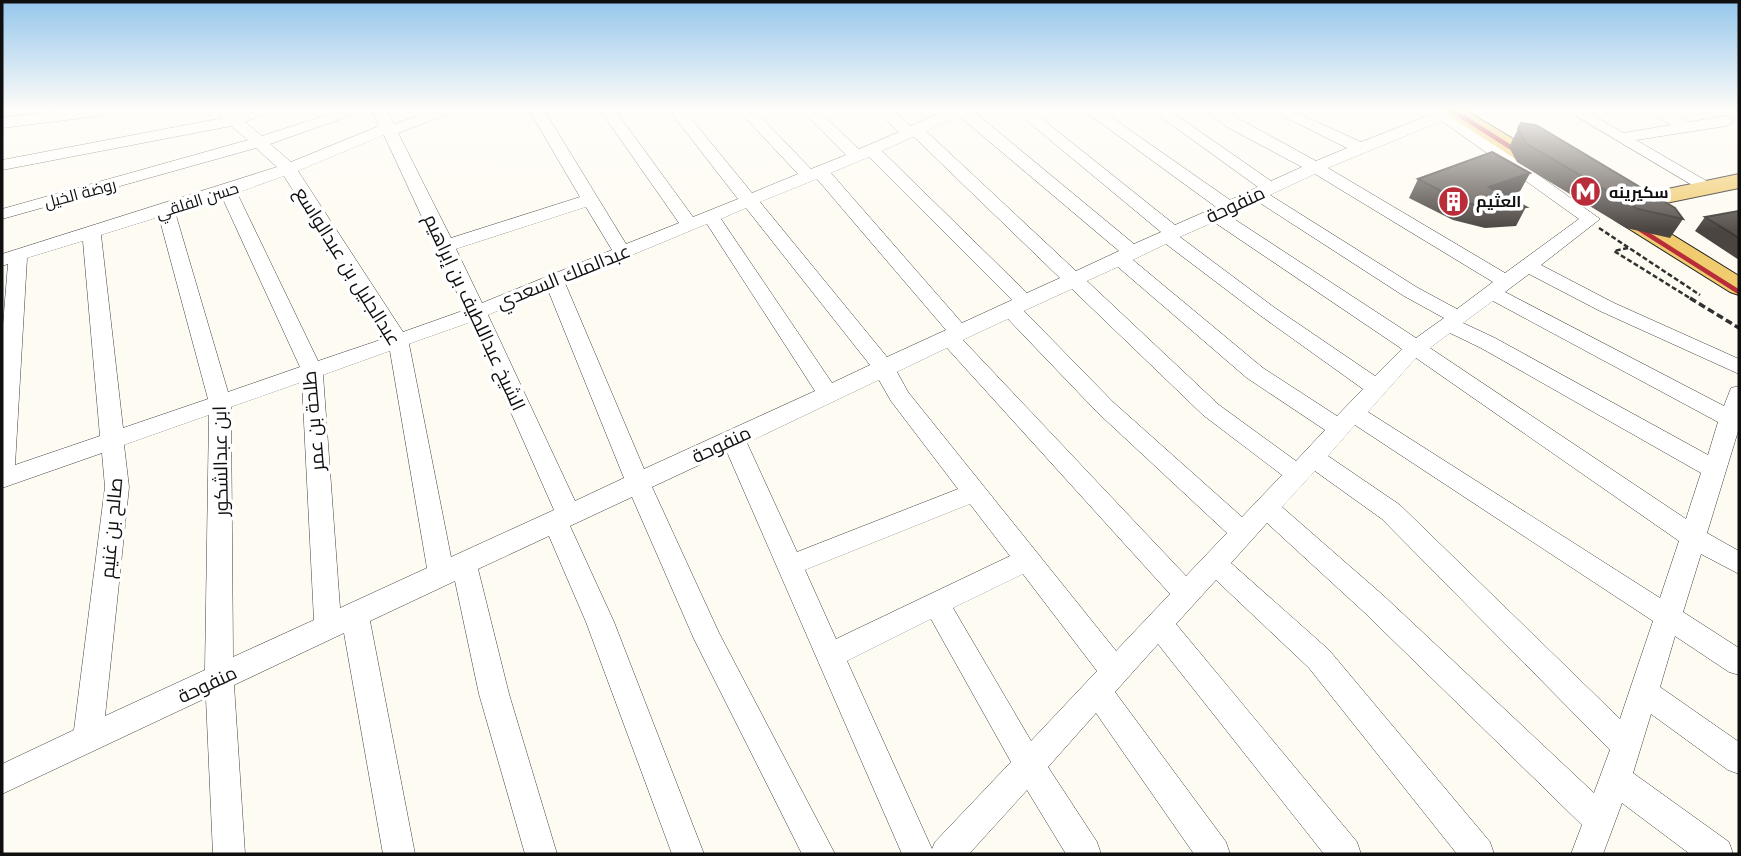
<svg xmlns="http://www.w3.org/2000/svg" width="1741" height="856" viewBox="0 0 1741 856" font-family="'Roboto Serif',Cairo,serif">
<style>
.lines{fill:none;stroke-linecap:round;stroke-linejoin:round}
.minor-casing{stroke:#424242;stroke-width:1}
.major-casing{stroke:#202020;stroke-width:2}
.path-far1{stroke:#313131;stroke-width:2.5;stroke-dasharray:5 2.5;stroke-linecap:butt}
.path{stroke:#313131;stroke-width:3.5;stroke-dasharray:7 3.5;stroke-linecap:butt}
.minor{fill:#fff;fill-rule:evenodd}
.major{fill:#f1cc6f;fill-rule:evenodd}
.rail{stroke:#b92d3a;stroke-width:4.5}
.wall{fill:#4b4541}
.shaded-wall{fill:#3d3835}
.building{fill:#57504c;stroke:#3d3835;stroke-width:2}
.labels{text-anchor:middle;stroke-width:7;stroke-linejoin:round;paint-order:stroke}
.far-poi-label{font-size:16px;font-weight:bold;fill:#0f0f0f;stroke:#fff;text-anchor:start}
.far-street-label{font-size:16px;fill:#0f0f0f;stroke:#fff}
.street-label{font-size:19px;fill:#0f0f0f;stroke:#fff}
</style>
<rect width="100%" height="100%" fill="#fefbf2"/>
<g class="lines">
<defs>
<path id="minor" d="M66,110H113L106,115L2,128V118Z
M216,110H233L237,114L249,110H273L245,122L262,136L342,110H366L270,144L291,162L379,126L372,110H387L394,124L436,110H459L398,133L451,238L580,197L529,110H544L626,244L679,223L600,110H615L693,217L738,199L669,110H684L752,193L798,174L738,110H754L811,169L846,155L801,110H817L859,149L899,132L875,110H892L911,126L946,110H972L1134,244L1161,232L1014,110H1031L1175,225L1216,207L1083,110H1101L1230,200L1258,187L1151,110H1169L1271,181L1302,167L1227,127L1205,110H1223L1316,161L1347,148L1271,110H1291L1361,142L1432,114L1429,110H1447L1600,219L1541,265L1614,303L1739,359V374L1600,311L1529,274L1505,292L1724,406L1731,388L1739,386V428L1707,533L1739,551V574L1701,554L1683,612L1739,648V675L1729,672L1675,636L1660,687L1739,742V774L1728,770L1651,714L1633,773L1729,842L1733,854H1690L1622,803L1603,854H1571L1582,825L1365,613L1267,523L1231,563L1329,650L1490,842L1494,854H1457L1309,668L1216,580L1176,624L1357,842L1361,854H1324L1158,644L1115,692L1226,842L1230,854H1194L1096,713L1048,767L1097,842L1101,854H1066L1027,790L969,854H902L727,452L652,487L719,633L835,854H802L694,639L632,497L570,526L614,622L704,854H672L586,622L549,536L478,569L509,694L557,854H525L479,694L455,581L370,621L415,854H383L344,633L234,685L245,854H213L206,698L2,794V764L74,730L105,487L102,453L2,488V337L8,264L2,266V254L277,167L256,148L2,219V209L248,140L231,126L2,170V160L223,118ZM959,116L1119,251L1076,271L926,131ZM1442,121L1579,219L1505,273L1328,168ZM384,135L465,310L403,332L298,171ZM913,137H914L1060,278L1027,293L882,151ZM869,157L1012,300L962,323L831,173ZM1315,174L1493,282L1457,309L1418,288L1270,195ZM284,176L386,338L318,361L237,193ZM817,179L946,330L887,357L760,202ZM222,197L300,367L228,392L175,212ZM1257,201L1404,296L1444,318L1416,338L1228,215ZM586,207L612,250L482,303L456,249ZM746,208L870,365L832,383L721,219ZM159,217L208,399L123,428L101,235ZM1214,222L1402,349L1375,376L1275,308L1180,237ZM707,224L815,391L644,469L565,283ZM83,241L100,436L15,465L27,258ZM1166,244L1261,316L1363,389L1337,416L1263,368L1133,260ZM1118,267L1247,378L1325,430L1296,461L1219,405L1087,281ZM1072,289L1203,415L1282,475L1242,517L1113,402L1024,311ZM548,290L624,478L575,501L488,315ZM1493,301L1718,422L1708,455L1495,338L1463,323ZM1008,319L1097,412L1227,533L1186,576L963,340ZM471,322L554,510L451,557L409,344ZM1450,333L1481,348L1701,473L1686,519L1430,348ZM947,348L1170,594L1116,651L908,392L897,372ZM390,351L427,568L340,608L323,375ZM1416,358L1679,541L1660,598L1368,412ZM879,380L891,401L958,489L797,552L747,443ZM302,382L314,620L233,657L231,407ZM209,415L205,670L105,716L129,487L124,445ZM1355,425L1653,621L1620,719L1400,505L1328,456ZM1315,471L1382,519L1610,750L1594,793L1385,597L1282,507ZM970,504L1010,556L836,639L805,570ZM1023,574L1097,671L1031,741L953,608ZM931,619L1011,762L935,842L932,849L847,661Z
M1566,110H1585L1623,133L1671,125L1646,110H1666L1689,122L1726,116L1734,121L1726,126L1636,140L1710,183L1713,187L1710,191L1704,192Z"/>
<path id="major" d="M1440,110H1465L1550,161L1553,166L1550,171H1534Z
M1739,174V188L1632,210L1739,276V295L1730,292L1615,220L1611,215L1614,211L1609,206L1612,201L1620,199Z"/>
</defs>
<use href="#minor" class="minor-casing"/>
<use href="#major" class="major-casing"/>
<path class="path-far1" d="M1599,228L1700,295
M1628,248L1614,251L1693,300"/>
<path class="path" d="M1690,298L1739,328"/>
<use href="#minor" class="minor"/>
<use href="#major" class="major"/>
<path class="rail" d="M1452,110L1526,157
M1630,223L1739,292"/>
</g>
<path class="wall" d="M1521,123L1683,219L1670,238L1626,228L1517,162L1509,147Z
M1530,173L1520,191L1507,196L1526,207L1516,226L1485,228L1453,220L1409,198L1418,179Z
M1739,211V260L1695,231L1705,217Z"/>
<path class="shaded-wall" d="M1530,173L1520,191L1480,205L1489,187Z"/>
<path class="building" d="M1521,123L1536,125L1675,208L1683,219L1638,209L1527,144L1518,129Z
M1492,152L1530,173L1489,187L1526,207L1494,209L1462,202L1418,179Z
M1739,211V238L1705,217Z"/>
<linearGradient id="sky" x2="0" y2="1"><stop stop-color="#95c6ec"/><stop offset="0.48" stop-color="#fffdf9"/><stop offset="1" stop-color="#fffdf9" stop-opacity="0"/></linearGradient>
<rect width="1741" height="230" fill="url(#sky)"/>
<defs>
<symbol id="metro-disc" viewBox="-11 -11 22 22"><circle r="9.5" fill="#b92d3a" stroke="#fff"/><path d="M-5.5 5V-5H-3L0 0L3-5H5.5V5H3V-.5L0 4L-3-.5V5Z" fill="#fff"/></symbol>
<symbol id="building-disc" viewBox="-11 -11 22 22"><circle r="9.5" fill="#b92d3a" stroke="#fff"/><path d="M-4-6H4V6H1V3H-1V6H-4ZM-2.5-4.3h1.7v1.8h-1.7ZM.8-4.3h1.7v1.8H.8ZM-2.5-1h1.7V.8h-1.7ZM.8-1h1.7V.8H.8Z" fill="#fff"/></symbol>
</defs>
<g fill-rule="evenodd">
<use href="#metro-disc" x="1568" y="174" width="35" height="35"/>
<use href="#building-disc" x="1436" y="184" width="35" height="35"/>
</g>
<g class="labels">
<g class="far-poi-label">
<text x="1609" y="198">سكيرينه</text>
<text x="1476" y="207">العثيم</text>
</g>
<g class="far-street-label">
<text transform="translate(80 193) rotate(-15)" y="6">روضة الخيل</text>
<text transform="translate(197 200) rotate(-18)" y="6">حسن الفلقي</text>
</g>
<g class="street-label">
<text transform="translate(1235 204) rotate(-25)" y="7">منفوحة</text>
<text transform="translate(348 266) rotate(58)" y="7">عبدالجليل بن عبدالواسع</text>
<text transform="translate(563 276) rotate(-22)" y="7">عبدالملك السعدي</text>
<text transform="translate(475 312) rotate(65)" y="7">الشيخ عبداللطيف بن إبراهيم</text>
<text transform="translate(313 421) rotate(-95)" y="7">طلحة بن عمر</text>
<text transform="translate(721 444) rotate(-25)" y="7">منفوحة</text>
<text transform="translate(220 461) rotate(-91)" y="7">ابن عبدالشكور</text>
<text transform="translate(111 528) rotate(-85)" y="7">صالح بن غنيم</text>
<text transform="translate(207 684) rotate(-25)" y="7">منفوحة</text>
</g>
</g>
<rect width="1741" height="856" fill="none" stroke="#0f0f0f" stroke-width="7"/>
</svg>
